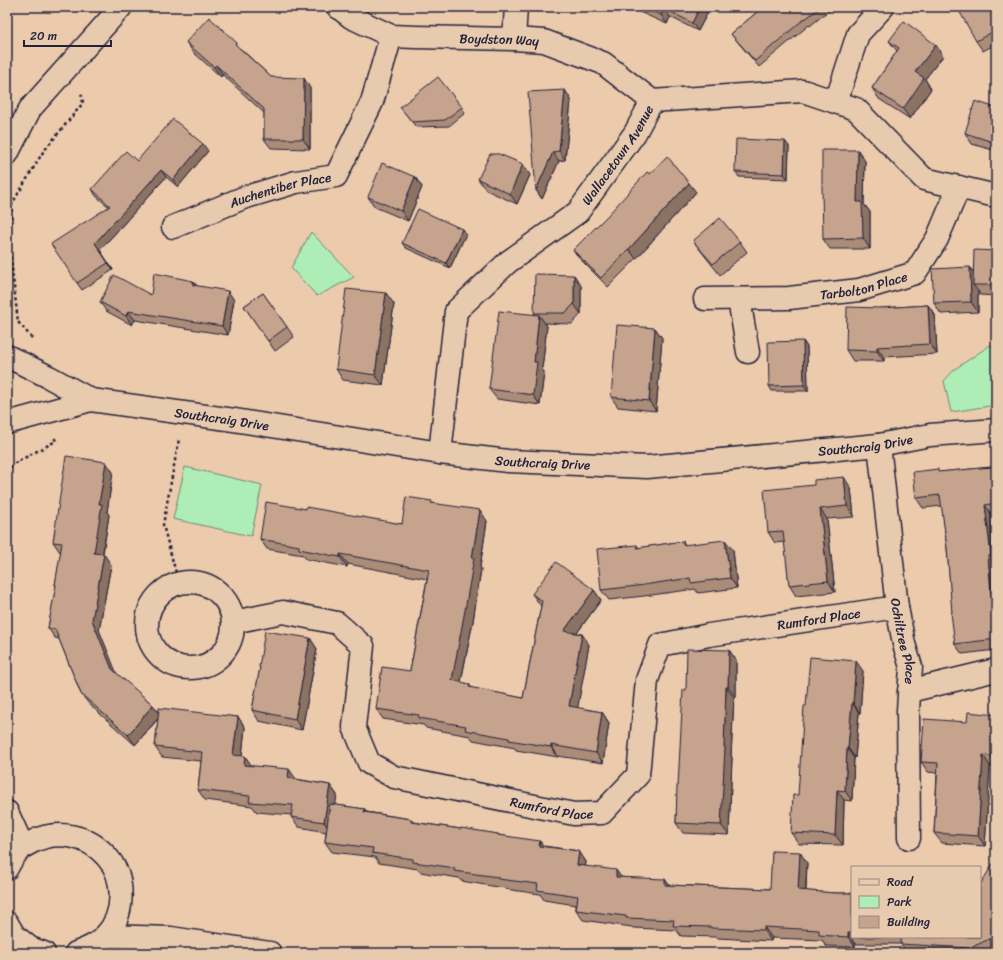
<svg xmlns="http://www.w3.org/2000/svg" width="1003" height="960" viewBox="0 0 1003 960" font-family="Sriracha,sans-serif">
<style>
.green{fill:#aeeeb6;stroke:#688878}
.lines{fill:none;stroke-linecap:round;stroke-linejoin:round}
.minor-casing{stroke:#22223b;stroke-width:25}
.tertiary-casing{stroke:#22223b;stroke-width:25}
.secondary-casing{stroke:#22223b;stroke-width:25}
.path{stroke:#22223b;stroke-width:2.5;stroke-dasharray:3 3;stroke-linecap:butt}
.minor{stroke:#e8cbaf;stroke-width:22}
.tertiary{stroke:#e8cbaf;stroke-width:22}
.secondary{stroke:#e8cbaf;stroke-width:22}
.wall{fill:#aa8c79;stroke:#22223b}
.shaded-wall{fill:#8b7263;stroke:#22223b}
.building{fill:#c6a38d;stroke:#22223b}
.labels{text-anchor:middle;stroke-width:4;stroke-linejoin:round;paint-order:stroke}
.street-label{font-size:13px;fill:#22223b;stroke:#e8cbaf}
</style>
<rect width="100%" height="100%" fill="#eccaac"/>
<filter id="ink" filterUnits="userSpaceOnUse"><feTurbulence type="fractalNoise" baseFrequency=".025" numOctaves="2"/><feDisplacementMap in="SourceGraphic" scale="8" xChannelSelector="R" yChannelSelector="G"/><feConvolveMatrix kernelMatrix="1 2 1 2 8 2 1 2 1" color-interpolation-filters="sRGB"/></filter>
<g filter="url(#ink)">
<path class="green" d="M311,232L354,277L317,296L291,268Z
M996,345V405L951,412L944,381L955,369L989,346Z
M185,467L262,485L251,536L173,519Z"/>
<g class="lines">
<defs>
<g id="minor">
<path id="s1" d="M338,7L351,17L391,36L415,37L514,39L544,41L603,63L652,101"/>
<path d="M514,39L516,7"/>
<path d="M836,102L858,34L883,7"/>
<path id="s2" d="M173,227L243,198L296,182L336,176L372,102L391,36"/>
<path id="s3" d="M705,299L789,298L859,290L915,273L937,239L959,187"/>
<path d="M739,299L748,352"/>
<path id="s4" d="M879,445L897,607L904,644L911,667L908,710L909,838"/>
<path id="s5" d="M440,453L456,311L508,262L578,212L635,133L652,101L803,91L856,109L924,179L996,196"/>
<circle cx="190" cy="625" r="43"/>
<path id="s6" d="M233,622L283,612L337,623L363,646L354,727L369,763L394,777L574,814L602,813L638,775L647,680L660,645L709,635L897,607"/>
<path d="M909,691L996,670"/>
<path d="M7,812L23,847"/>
<path d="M7,868C11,860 15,854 21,848C24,846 28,844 32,842C57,829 88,835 107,857C126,878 125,916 105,936C97,945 87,949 76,953"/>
<path d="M7,923L14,935L30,948L44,953"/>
<path d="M105,936L171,938L270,953"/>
</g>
<g id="tertiary">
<path id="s7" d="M7,356L49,377L91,400L234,420L440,453L508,461L647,467L879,445L930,435L996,430"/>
<path d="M7,423L91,400"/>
</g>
<path id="secondary" d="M7,154L30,109L121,7"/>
</defs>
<use href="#minor" class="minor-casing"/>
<use href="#tertiary" class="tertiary-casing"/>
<use href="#secondary" class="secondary-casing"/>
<path class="path" d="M7,282L14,283
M32,338L18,322L9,242L12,204L43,152L83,103L81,91
M7,473L13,464L56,441L54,437
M179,584L163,525L179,439"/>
<use href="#minor" class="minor"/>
<use href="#tertiary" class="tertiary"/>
<use href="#secondary" class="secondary"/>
</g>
<path class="wall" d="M628,7H707V14L698,31L670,17L667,24Z
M763,7H833L810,26L809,25L759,67L736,40L731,34Z
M996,7V44L983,51L976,41Z
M889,41L943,56L925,79L931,89L910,119L879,99L872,88L897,51Z
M186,42L241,49L271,77L310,88V149L271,148L264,139V113L223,75L221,77L193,52Z
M565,90L571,100L565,160L559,161L542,199L536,190Z
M400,107H462L465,113L449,126L416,127Z
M996,108V151L972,144L965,133Z
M789,146L788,179L739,177L735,172Z
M208,151L178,187L166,177L100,250L113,270L82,290L77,283L109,207L96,196L92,189Z
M865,161L864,204L870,212V249H830L823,239Z
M650,174L696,192L636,259L608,287L580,259L573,250Z
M530,175L517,204L486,190L478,179Z
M415,177L422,187L408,221L375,207L368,197Z
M462,229L466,234L450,268L406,248L402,243Z
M693,241L740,242L747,252L720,275L701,251Z
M996,251V296L980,295L978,291V312L941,314L934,303L970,267L973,272Z
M574,275L581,286V314L572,324L545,323L547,326L542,369L544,372L540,405L497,399L489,389L536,315L534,313Z
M193,281L197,286L234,300L228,335L135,320L132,325L106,311L100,302L151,295Z
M263,293L294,337L275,351L244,306Z
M394,304L383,385L343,380L336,369Z
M928,305L935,315L937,354L884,357V361H853L846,350L881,308Z
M655,328L662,338L656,411L618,407L611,397Z
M803,341L807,347L808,391H772L769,386Z
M992,467L996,473V514L992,515L996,548V650L962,654L955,644L947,548L942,506L923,508L916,498L940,472Z
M113,472L107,512L109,515L103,554L111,565L99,630L116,673L153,705L158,712L238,717L245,727L242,756L252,766L296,779L330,785L337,795L335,805L365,809L367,812L411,819L413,822L461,829L498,834L499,835L544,846L579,851L586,862L585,866L621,877L669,885L770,889L807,863L806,891L835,893H852V937H980L996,859V949L989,953H907L901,944H855V947L826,946L822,940L772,938L771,941L718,938L717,937L681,936L676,930L633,928L632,927L583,920L576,910V905L544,900L540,894L505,889L504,888L461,881L459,878L420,872L418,869L379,863L375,857L332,852L325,842L326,832L299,827L291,817L292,815L257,812L252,806L205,800L198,790L201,761L162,757L155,747L158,719L135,745L89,704L81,694L59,639L55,638L48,628L56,586L55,585L61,552H60L53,542Z
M851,488L854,517L827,519L835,592L796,596L789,585L785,542L775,543L768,532Z
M433,503L487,521L480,567L481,569L473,621L461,682L469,684L472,688L523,698L541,606L532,594L594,590L601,600L577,633L582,634L589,645L577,708L602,712L609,723L603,763L558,756V757L516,750L515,748L473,740L470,736L426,728L424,725L383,719L376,709L410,671L427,579L348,564L347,567L306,559L303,555L267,549L260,539L306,509L402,524Z
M683,541L685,545L733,550L737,588L698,593L695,589L644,596L609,600L601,590L637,545L639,548Z
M310,638L317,649L302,730L259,721L252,710L260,668L259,667Z
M729,650L736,660V697H734L731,756L732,757L729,835L683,833L676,823L678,786Z
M863,671L860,713H859L855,758H854L852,801L844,800L843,845L799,844L791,833L798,795Z
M996,715V766H990L985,846L942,843L934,833L937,773L928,772L921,762L967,722Z"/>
<path class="shaded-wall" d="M700,7H707V14L698,31L692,23Z
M664,8L670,17L667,24L661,15Z
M936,45L943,56L925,79L931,89L910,119L903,109L915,72Z
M216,65L223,75L221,77L214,67Z
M304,78L310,88V149L303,139Z
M565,90L571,100L565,160L559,151Z
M785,141L789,146L788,179L784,174Z
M203,144L208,151L178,187L173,180Z
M858,150L865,161L864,204L870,212V249L863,238L857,202Z
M553,152L559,161L542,199L536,190Z
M523,164L530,175L517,204L510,194Z
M161,170L166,177L100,250L113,270L95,243Z
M415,177L422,187L408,221L401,211Z
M689,183L696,192L636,259L629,249Z
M462,229L466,234L450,268L446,263Z
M970,267L977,278L973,285L978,291V312L971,302Z
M574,275L581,286V314L574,304Z
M193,281L200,290L193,285Z
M228,291L234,300L228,335L222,326Z
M386,293L394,304L383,385L375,375Z
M928,305L935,315L937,354L930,344Z
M128,311L135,320L132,325L126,316Z
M539,315L547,326L542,369L544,372L540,405L533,395L534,362Z
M655,328L662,338L656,411L649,401Z
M803,341L807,347L808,391L804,385Z
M877,347L884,357V361L877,351Z
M106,462L113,472L107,512L109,515L101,563L94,553L99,504Z
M992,467L996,473V504V503Z
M844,477L851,488L854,517L847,506Z
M985,505L992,515L996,548V563L991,556Z
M820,509L827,519L835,592L828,581Z
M480,510L487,521L480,567L481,569L473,621L459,691L452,680Z
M725,540L733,550L737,588L730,578Z
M104,554L111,565L99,630L119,679L112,669L92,620Z
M340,554L348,564L347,567L340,557Z
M988,556L996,567V630L991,592Z
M594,590L601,600L571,641L564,631Z
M582,634L589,645L576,717L569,706Z
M310,638L317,649L302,730L295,719Z
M729,650L736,660V697L728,687Z
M856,661L863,671L860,713L853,703Z
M726,687L734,697L731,756L732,757L729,835L721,825Z
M852,702L859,713L855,758L848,748Z
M153,705L161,715L135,745L128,735Z
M602,712L609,723L603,763L596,753Z
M238,717L245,727L241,765L233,755Z
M551,745L558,756V757L551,747Z
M847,748L854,758L852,801L845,791Z
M983,755L990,766L985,846L978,836Z
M245,756L252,766L244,765Z
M289,769L296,779L288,778Z
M330,785L337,795L331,833L324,822Z
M837,790L844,800L843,845L835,835Z
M540,841L547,851L539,846Z
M579,851L586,862L584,876L577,865Z
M800,852L807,863L805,900L798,890Z
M616,870L624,881L616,877Z
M665,879L672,889L665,885Z
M764,927L772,938L771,941L764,930Z
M848,933L855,944V947L848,937Z"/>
<path class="building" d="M642,7H700L692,23L664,8L661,15Z
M763,7H821L805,19V18L755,61L731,34Z
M957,7H996V30L976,41Z
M209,17L237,43L235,44L271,77L304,78L303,139H264V109L216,65L214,67L186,42Z
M904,21L936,45L915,72L924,78L903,109L872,88L899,48L889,41Z
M438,77L462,107L445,120L412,122L400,107Z
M565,90L559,151L553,152L536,190L528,92Z
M975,101L996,108V143L965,133Z
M173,119L203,144L173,180L161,170L95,243L108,263L77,283L51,244L110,206L92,189L126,151L137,161Z
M736,139L785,141L784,174L735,172Z
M822,150H858L857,202H862L863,238L823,239L822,190Z
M490,154H499L523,164L510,194L478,179Z
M667,156L689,183L629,249L601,278L573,250L608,215L647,172L650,174Z
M382,163L415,177L401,211L368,197Z
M418,209L462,229L446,263L402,243Z
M720,218L740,242L713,264L693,241Z
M974,250L996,251V285H973Z
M970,267L971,302L934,303L932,269Z
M154,273L193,281V285L228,291L222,326L128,311L126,316L100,302L114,275L151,295Z
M535,274L574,275V304L565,313H534Z
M346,289L386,293L375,375L336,369Z
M263,293L287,327L268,341L244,306Z
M928,305L930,344L877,347V351L846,350L847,307L881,308Z
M499,311L539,315L534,362H537L533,395L489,389Z
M617,325L655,328L649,401L611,397Z
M803,341L804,385L769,386L768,342Z
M66,456L106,462L99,504H102L94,553L104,554L92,620L112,669L153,705L128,735L81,694L55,629L48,628L56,585H55L62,543L53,542Z
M992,467L996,503L985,505L991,556H988L991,592L996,630V639L955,644L951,613H952L947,548L940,495L916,498L913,472L938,469V472Z
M844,477L847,506L820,509L828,581L789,585L783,531L768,532L764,490L814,485V480Z
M406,497L432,501L431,503L480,510L472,558H474L465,610L452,680L469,684V687L523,698L542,601L532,594L556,562L594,590L564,631L582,634L569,706L602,712L596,753L551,745V747L509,740V738L465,730L466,726L419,718V715L376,709L382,667L410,671L429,570L340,554V557L299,549V546L260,539L266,502L306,509V507L402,524Z
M725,540L730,578L691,583L690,578L637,586L601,590L597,549L637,545V548L683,541V545Z
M265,631L310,638L295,719L252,710L260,667H259Z
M687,649L729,650L728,687H726L724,747H725L721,825L676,823L677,786H678L683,690H686Z
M810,657L856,661L853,703L852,702L848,748H847L845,791L837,790L835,835L791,833L793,795H798L804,706H806Z
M159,708L238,717L233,755L245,756L244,765L289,769L288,778L330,785L324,822L291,817L293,805L249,802L250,796L198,790L202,752L155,747Z
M968,712L996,715V757L983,755L978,836L934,833L938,763L921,762L924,719L967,722Z
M330,804L365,809L364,812L411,819V822L461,829V828L498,834V835L540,841L539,846L579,851L577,865L616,870V877L665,879V885L770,889L772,851L800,852L798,890L835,893H852V933H848V937L819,935V930L764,927V930L711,928V927L673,926L674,920L626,918V916L576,910L578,896L537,890L538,884L498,879V877L454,871L455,868L413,862V859L372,853L373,848L325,842Z
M996,859V936L970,948L900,944L901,937H980V885Z"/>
</g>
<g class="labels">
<g class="street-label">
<text dy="5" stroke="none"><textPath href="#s1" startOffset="169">Boydston Way</textPath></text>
<text dy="5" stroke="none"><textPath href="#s5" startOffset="370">Wallacetown Avenue</textPath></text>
<text dy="5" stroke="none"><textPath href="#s2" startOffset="114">Auchentiber Place</textPath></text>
<text dy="5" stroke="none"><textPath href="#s3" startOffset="160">Tarbolton Place</textPath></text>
<text dy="5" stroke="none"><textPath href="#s7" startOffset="227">Southcraig Drive</textPath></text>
<text dy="5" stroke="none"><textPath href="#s7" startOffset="875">Southcraig Drive</textPath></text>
<text dy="5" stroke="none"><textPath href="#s7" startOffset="551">Southcraig Drive</textPath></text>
<text dy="5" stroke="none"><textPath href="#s6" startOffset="848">Rumford Place</textPath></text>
<text dy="5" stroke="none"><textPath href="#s4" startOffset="198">Ochiltree Place</textPath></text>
<text dy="5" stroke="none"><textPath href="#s6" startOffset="451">Rumford Place</textPath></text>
</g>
</g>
<rect width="1003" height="960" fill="none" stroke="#e8cbaf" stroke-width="24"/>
<rect x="12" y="12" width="979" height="936" fill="none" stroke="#22223b" stroke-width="1.5" filter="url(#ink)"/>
<rect x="851" y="866" width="130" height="72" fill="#e8cbaf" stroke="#998781"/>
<rect x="859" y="879" width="20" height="6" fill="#e8cbaf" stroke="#998781"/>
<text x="887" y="886" font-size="12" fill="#22223b">Road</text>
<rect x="859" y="896" width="20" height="12" fill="#aeeeb6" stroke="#998781"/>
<text x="887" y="906" font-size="12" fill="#22223b">Park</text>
<rect x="859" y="916" width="20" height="12" fill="#c6a38d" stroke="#998781"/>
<text x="887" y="926" font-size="12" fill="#22223b">Building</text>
<path d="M24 40v6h87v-6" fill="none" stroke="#22223b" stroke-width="2"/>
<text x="30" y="40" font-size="12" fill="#22223b" stroke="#e8cbaf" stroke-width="3" paint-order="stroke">20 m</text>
</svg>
